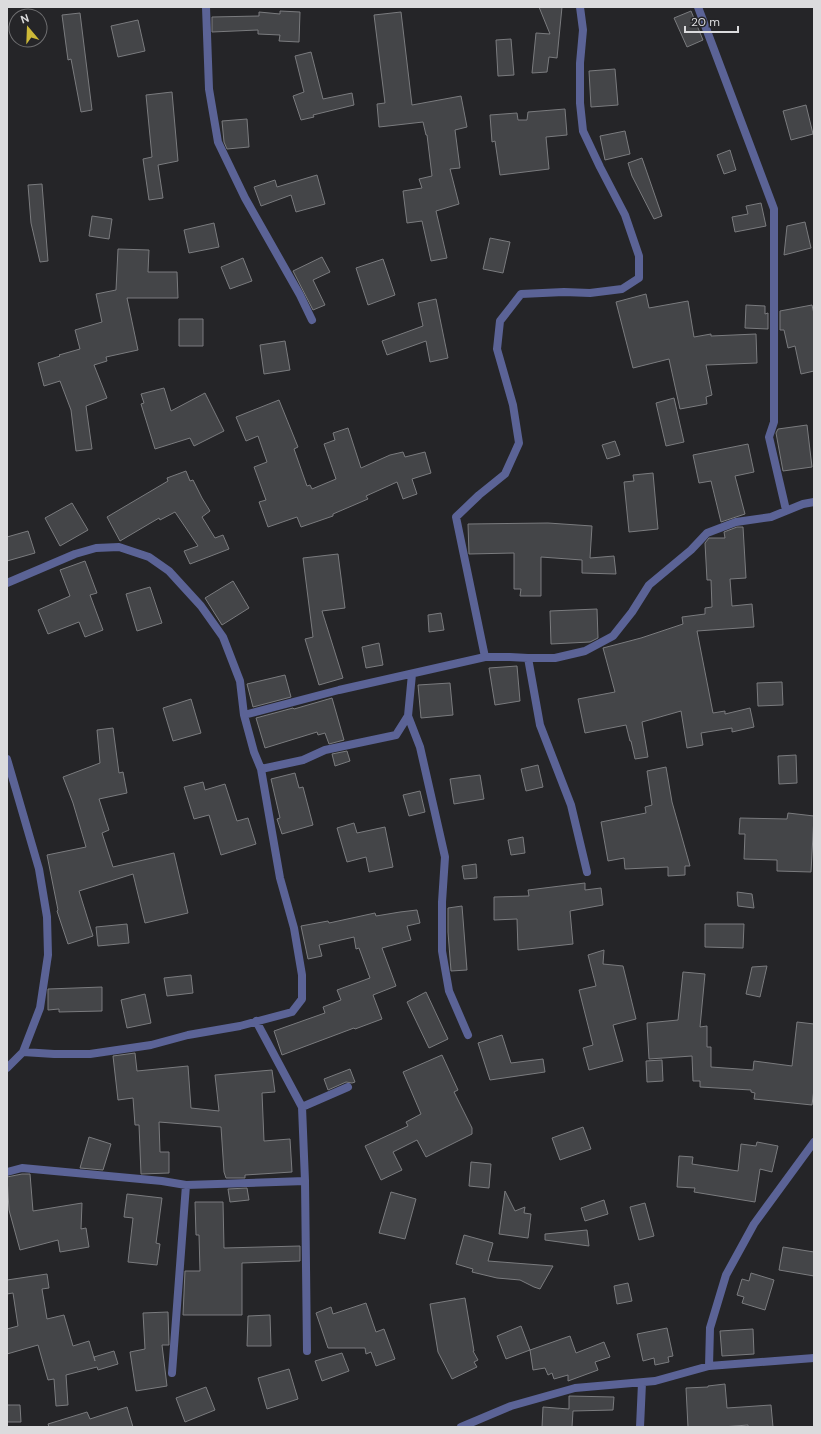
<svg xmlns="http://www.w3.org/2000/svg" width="821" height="1434" viewBox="0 0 821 1434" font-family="'DM Sans',sans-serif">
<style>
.building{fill:#444548;stroke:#7a7b7e}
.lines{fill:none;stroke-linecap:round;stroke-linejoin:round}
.street{stroke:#5b6396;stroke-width:8}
</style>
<rect width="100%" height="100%" fill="#252528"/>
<path class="building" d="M539,7H562L557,58L549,57L547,72L532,73L536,33L550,34Z
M280,11L300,12L299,42L279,41L280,35L258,34V30L212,32V17L259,16V12L280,14Z
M691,11L703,40L687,47L674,18Z
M401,12L412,105L461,96L467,127L455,130L460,168L450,169L459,204L436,211L447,258L431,261L422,221L407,223L403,191L422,188L419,179L432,176L427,135H426L423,122L379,127L377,104L385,103L374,15Z
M80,13L92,110L81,112L71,59L68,60L62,15Z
M138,20L145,51L118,57L111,26Z
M511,39L514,75L498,76L496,40Z
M311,52L323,99L352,93L354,105L313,115L314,117L301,120L293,96L304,92L295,56Z
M615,69L618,105L591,107L589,71Z
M172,92L178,161L158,165L163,198L149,200L143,159L152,157L146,95Z
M806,105L813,134L791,140L783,111Z
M565,109L567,135L546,137L549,169L500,175L495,141L492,142L490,115L517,113L518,120H527L528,112Z
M247,119L249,147L227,149L224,142L222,121Z
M625,131L630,154L605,160L600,136Z
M730,150L736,170L724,174L717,155Z
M642,158L662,216L654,219L632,176L628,163Z
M317,175L325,204L296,212L291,195L261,206L254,187L275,180L277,187Z
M42,184L48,261L40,262L31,223L28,185Z
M761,203L766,226L735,232L732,217L748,214L746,206Z
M92,216L112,219L109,239L89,236Z
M805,222L811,248L784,255L787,226Z
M214,223L219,247L189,253L184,230Z
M490,238L510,242L503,273L483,269Z
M118,249L149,250L148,272H177L178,298H127L138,350L106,357L107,361L94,365L107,398L86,406L92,449L76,451L71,410L60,381L44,386L38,363L60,356L59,355L80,349L75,330L102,322L96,294L116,290Z
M322,257L330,272L313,280L325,305L313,310L293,271Z
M243,258L252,281L230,289L221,267Z
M383,259L395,295L368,305L356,268Z
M646,294L649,308L688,301L694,337L711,334V336L756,334L757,363L706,365L712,395L706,397L707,404L680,409L669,359L633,368L616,302Z
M436,299L448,358L430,362L426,341L387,355L382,341L423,326L418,303Z
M746,305L765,306V314L768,313V329L745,328Z
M812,305L814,314V371L801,374L795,346L788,348L784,330H780V311Z
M179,319H203V346H179Z
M285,341L290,370L264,374L260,345Z
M164,388L171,411L205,393L224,431L194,446L190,438L155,449L141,404L144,403L141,394Z
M674,398L684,442L666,446L656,403Z
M279,400L298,447L294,449L307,486L310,485L312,489L336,479L324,444L335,440L333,433L348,428L361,468L390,455L403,452L405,457L425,452L431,473L412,479L417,494L403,499L397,482L366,496L368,499L333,514V516L301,527L297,517L268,527L259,502L266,500L254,467L267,462L258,436L246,441L236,417Z
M807,425L812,467L783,471L776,433L778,429Z
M615,441L620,455L607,459L602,445Z
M748,444L754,472L735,476L745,514L721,522L711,481L699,483L693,455Z
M186,471L190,481L193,480L202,498L210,511L202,517L215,538L223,535L229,549L190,564L184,551L198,546L175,512L160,520L159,518L120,541L107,517L168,481L167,478Z
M653,473L658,529L629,532L624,482L634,481L633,475Z
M72,503L88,530L60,546L45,518Z
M548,523L592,526L590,558L614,556L616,574L582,573V560L541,557V596H520L521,589H514V553L469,554L468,524Z
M737,527H743L746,578L730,579L732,606L752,604L754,627L697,631L713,713L725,711V714L750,708L754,727L732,732V728L701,733L703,745L687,748L681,711L642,722L648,757L635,759L631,741H630L626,725L585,733L578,699L615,692L603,648L641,638L683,624L682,617L705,614V608L712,607L711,580H707L705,543L709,538H725L724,532Z
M28,531L35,553L7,561V537Z
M338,554L345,608L322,611L343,678L319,685L305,639L313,637L303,558Z
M85,561L97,593L90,595L103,630L85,637L79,622L48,634L38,610L70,596L60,570Z
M233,581L249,608L222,625L205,598Z
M150,587L162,623L137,631L126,594Z
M597,609L598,638L590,642L551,644L550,611Z
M441,613L444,630L429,632L428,615Z
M379,643L383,665L366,668L362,647Z
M517,666L520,701L495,705L489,668Z
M285,675L291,697L253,707L247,684Z
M782,682L783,705L758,706L757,683Z
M450,683L453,715L421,718L418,685Z
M332,698L344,740L329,744L325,733L318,735L317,732L265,748L256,718L293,708L294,709Z
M191,699L201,733L173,741L163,708Z
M113,728L119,773L123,772L127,793L99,799L109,830L102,833L113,867L174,853L188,913L145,923L133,874L79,891L93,936L68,944L57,911L58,910L47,855L86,847L73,803L63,777L100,763L97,730Z
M347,751L350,761L335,766L332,754Z
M796,755L797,783L779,784L778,756Z
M538,765L543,787L526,791L521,769Z
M666,767L672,802L690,866H685V875L668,876V867L625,869L624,858L608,861L601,822L646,813L645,807L652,805L647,771Z
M295,773L299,788L303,787L313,825L282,834L277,819L280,818L271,779Z
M480,775L484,799L454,804L450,779Z
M203,782L205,790L225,784L237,821L248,818L256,844L221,855L209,815L194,819L184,787Z
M420,791L425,812L409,816L403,795Z
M788,813L814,816L811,872L777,871V860L744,859L745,834H739L740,818L787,819Z
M354,823L357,833L385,827L393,867L369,872L366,857L347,862L337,828Z
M523,837L525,853L511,855L508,840Z
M476,864L477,878L464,879L462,866Z
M585,883V890L601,888L603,905L570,911L573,944L518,950L517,919L494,920V897L529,896L528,890Z
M737,892L752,894L754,908L738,906Z
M462,906L467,970L451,971L448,932V908Z
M417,910L420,923L407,926L411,940L382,948L396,986L373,995L382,1019L355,1029L354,1028L282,1055L274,1031L325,1013L323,1007L341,1000L337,990L370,978L359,948L356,949L354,937L319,945L322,956L308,959L301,926L328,921L329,923L375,913L376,916L400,912Z
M127,924L129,943L98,946L96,927Z
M705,924H744L743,948L705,947Z
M604,950L603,964L623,966L636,1019L613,1025L623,1061L589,1070L583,1048L593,1045L579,990L596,986L588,955Z
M767,966L760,997L746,994L752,967Z
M683,972L705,974L700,1027L707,1026V1047H711V1067L753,1070L754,1061L792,1066L797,1022L814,1024V1089L812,1105L754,1099L755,1093L751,1092V1090L700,1087V1081H693L692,1056L649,1059L647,1023L678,1020Z
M191,975L193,993L167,996L164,978Z
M102,987V1011L59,1012V1009L48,1010V989Z
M426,992L448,1039L429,1048L407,1002Z
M145,994L151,1023L127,1028L121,1000Z
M502,1035L511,1063L543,1059L545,1072L490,1080L478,1043Z
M135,1053L137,1071L188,1066L191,1108L219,1111L215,1075L272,1070L275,1092L262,1093L264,1141L290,1139L292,1172L245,1175V1178H226L224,1172L221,1127L159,1122L160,1152H169V1173L141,1174L139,1125H135L133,1098L118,1100L113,1056Z
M442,1055L458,1090L454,1092L472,1128V1134L426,1157L417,1140L393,1152L402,1170L381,1180L365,1146L408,1126L406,1122L421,1114L403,1072Z
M662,1060L663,1081L647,1082L646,1061Z
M350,1069L355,1082L352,1083L346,1082L328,1090L324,1079Z
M583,1127L591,1149L560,1160L552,1138Z
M89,1137L111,1144L103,1170L80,1168Z
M757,1142L778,1146L772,1172L760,1169L755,1202L694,1192L695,1188L677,1187L679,1156L693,1157L692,1164L738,1171L741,1144L756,1146Z
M471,1162L491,1164L489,1188L469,1186Z
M22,1174H30L33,1211L82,1203L81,1229L86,1228L89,1247L60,1252L58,1240L20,1250L9,1210L7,1177Z
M247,1188L249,1200L230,1202L228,1189Z
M505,1191L515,1211L525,1207L524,1213L531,1214L528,1238L499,1234Z
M391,1192L416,1199L405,1239L379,1233Z
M127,1194L162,1198L156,1243L160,1244L157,1265L128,1262L133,1218L124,1217Z
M604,1200L608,1214L585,1221L581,1208Z
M195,1202H223L224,1248L300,1246V1261L242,1263V1315H183L185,1271H200L199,1235H196Z
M645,1203L654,1236L639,1240L630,1207Z
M587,1230L589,1246L545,1240V1234Z
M464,1235L493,1243L488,1261L553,1266L540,1289L534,1287L520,1280L497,1278L472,1272L473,1269L456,1264Z
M783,1247L814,1252V1276L779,1270Z
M751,1273L774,1280L765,1310L742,1303L744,1297L737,1295L742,1279L749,1281Z
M47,1274L49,1288L42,1289L47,1319L64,1315L73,1346L89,1341L95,1361L94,1357L114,1351L118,1364L98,1370L97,1367L66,1375L68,1405L56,1406L54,1379L48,1380L38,1345L7,1354V1329L18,1326L13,1293L7,1294V1280Z
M628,1283L632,1301L617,1304L614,1286Z
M465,1298L474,1351H473L478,1360L474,1362L477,1367L452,1379L438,1352L430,1304Z
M366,1303L376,1332L384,1329L395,1359L376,1366L371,1352L366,1354L365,1348H328L316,1313L331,1307L333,1314Z
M168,1312L169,1345H162L167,1386L136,1391L130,1352L145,1349L143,1313Z
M270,1315L271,1346H247L248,1316Z
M521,1326L530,1350L506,1359L497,1336Z
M667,1328L673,1356L668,1357L669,1362L655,1365L654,1358L643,1361L637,1334Z
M753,1329L754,1354L722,1356L720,1331Z
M570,1336L576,1353L604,1342L610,1357L595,1362L598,1370L568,1381V1375L554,1379L552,1373L548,1375L545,1368L533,1370L530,1350Z
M342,1353L349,1371L322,1381L315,1361Z
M289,1369L298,1399L267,1409L258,1378Z
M725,1384L727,1408L771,1405L773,1427H748V1425L722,1427H688L686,1388L708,1387V1386Z
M206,1387L215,1410L185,1422L176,1398Z
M569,1396L614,1397L613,1410L573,1411L572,1427H542L543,1407L569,1409Z
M7,1405H20L21,1422H7Z
M127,1407L133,1427H49L48,1424L87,1412L90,1419Z"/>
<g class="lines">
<path class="street" d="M206,7L209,89L218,142L245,198L300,295L312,320
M698,7L774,209V422L769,437L786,510
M7,583L75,554L96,548L119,547L149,557L169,571L201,606L223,637L240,681L244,715L254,752L261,769L280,878L294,928L302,975V999L292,1012L240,1026L188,1035L151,1045L90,1054H54L23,1052
M485,657L456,517L479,495L505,474L519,443L513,405L497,349L500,321L521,294L564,292L590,293L622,289L639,278V256L625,215L600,167L583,131L580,103V63L583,30L580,7
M528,658H555L585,651L613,636L632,612L649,585L691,550L707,533L736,522L771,517L803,504L814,502
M244,715L339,690L485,657H510L528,658L540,725L571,805L587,872
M408,716L420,747L445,857L442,902V951L449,991L468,1035
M7,759L39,869L47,917L48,955L40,1008L23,1052L7,1068
M261,769L303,760L325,750L396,735L408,716L412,674
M256,1021L302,1107L305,1181L307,1351
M302,1107L348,1087
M7,1172L22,1168L162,1181L186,1185L305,1181
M709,1366L814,1358
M172,1373L186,1185
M461,1427L511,1406L575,1388L655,1381L709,1366L710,1328L726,1275L754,1224L814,1142
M640,1427L642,1383"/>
</g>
<rect width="821" height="1434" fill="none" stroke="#dbdbdd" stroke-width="16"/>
<g transform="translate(28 28) rotate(341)"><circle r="19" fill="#252528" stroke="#6e6e70"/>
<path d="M0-3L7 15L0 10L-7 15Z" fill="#cdb938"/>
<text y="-6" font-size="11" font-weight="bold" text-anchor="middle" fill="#dbdbdd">N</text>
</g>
<path d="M685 26v6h53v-6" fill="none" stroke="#dbdbdd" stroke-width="2"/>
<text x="691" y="26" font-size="12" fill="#dbdbdd" stroke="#252528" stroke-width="3" paint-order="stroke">20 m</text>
</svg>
